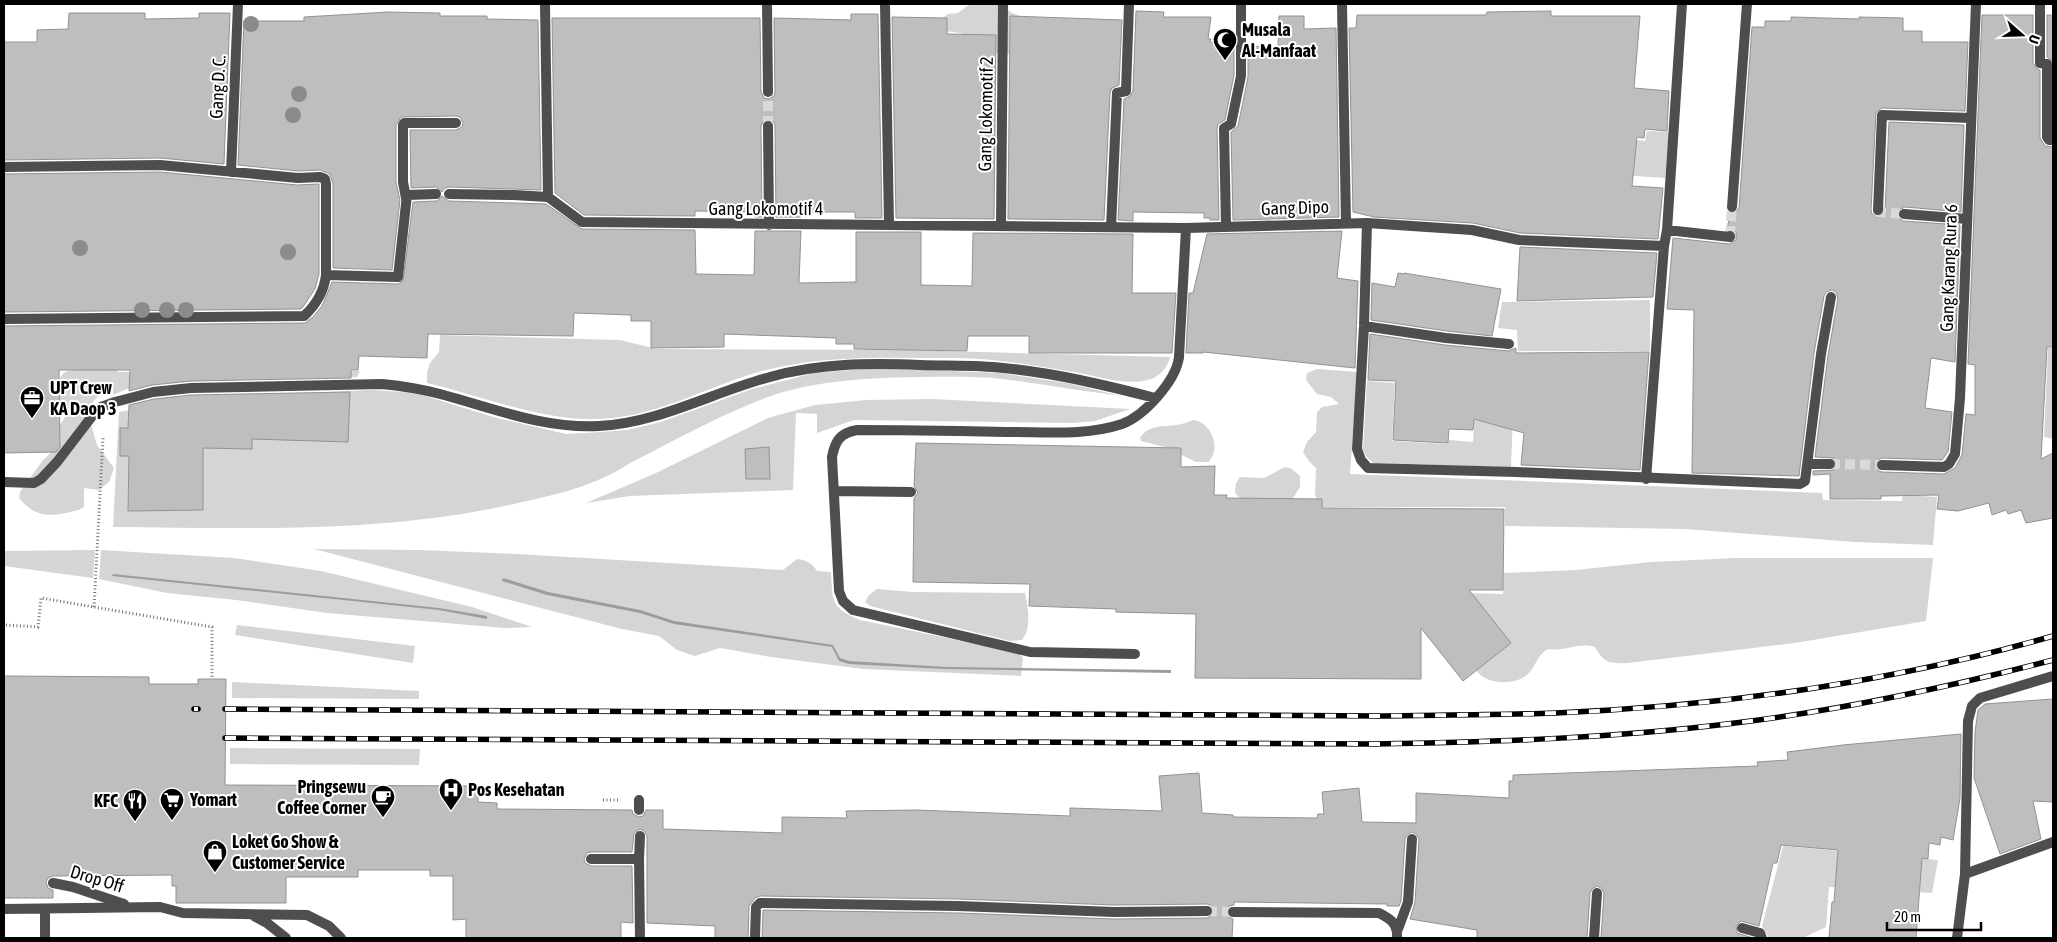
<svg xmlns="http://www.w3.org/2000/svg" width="2057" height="942" viewBox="0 0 2057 942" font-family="'Asap Condensed',sans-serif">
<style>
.green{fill:#d5d5d5}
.water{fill:#9c9c9c}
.building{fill:#bebebe;stroke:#929292}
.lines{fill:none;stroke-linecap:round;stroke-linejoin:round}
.street-tunnel{stroke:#d9d9d9;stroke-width:10;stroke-dasharray:10 5;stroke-linecap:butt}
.path{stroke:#707070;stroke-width:3;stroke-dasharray:1 2.5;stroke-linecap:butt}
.lane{stroke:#4e4e4e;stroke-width:10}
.street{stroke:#4e4e4e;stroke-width:10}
.rail-casing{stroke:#000;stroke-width:5.5}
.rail{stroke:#fff;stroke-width:4;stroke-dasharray:11;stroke-linecap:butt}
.tree{fill:#8b8b8b}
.labels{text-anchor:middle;stroke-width:4;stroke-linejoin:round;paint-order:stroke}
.poi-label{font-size:18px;font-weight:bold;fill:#000;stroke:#fff;text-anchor:start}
.street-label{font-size:18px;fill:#000;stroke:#fff}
</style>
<rect width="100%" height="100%" fill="#fff"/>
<path class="green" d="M970,4H1003L1010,12L1026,19L1009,54L1001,55L963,36L961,33L945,31L942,19L948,14L958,13Z
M1647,131L1669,132L1665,178L1621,175L1623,139L1645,141Z
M1650,300V351H1518L1517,330L1498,328L1502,302Z
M440,335L620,340L657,349L903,350L1170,357C1168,366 1161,376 1151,379C1127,387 1098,376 1074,372C1034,366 992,357 951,358C886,358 819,354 755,373C708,387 662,413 612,418C548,425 488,397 427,383V372L430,363L439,352Z
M2048,348H2053V439L2044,437Z
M877,368L1000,373L1067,383L1121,396C1081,391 1042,384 1002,379C975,376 946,377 919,377C868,378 814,380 765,398C721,415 680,437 638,459C628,464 618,471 607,476C581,489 550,496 522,502C388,534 249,528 113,527L119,412L199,398L370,390L404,392L425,396L497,418L566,434L602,432L627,430L661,422L752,389L814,373Z
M1317,369L1357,372L1350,474L1822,493L1823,500L1902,501L1903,495L1937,497L1933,545L1855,542L1685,529L1505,526V507H1322L1315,495L1316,468L1309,461L1303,452L1307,442L1316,432L1317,412L1322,407L1339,404L1331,397L1317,394L1306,380L1307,373Z
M84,370H117L118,372L360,371L357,377L177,382L134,386L113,395V383L97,397L91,405L88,414L97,445L114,468L109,482L99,490L84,488V507L81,509C57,516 37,521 19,498L20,492L43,460L54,450V435L65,417L64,411L54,404C53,396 58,374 67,371C72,370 78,370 84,370Z
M1367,381L1395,383L1392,441L1448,444L1449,440L1473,442L1476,387L1514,390L1511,467L1373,463L1366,456L1363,449Z
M932,399L1130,409L1095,421L1073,423L854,420L817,433V414L796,413L793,490L630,496L586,503L656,473L768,418L815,405L866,400Z
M1193,420C1206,421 1217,437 1214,451C1214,454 1211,458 1209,462H1196L1165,447L1141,441L1140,438C1149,424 1164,427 1177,425C1183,424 1188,422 1193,420Z
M1285,467L1292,469L1300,476V487L1292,500H1242L1235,493L1236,483L1240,477L1264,478Z
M314,549L421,550L518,554L783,570L797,559C807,560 812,563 817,571L831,572C833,602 830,607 860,620L1019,653L1023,658L1021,676L863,669L771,657L720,648L695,656L677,650L659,636L622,629Z
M95,550L93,578L4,566V551Z
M101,550L234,558L321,571L472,607L532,627L505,628L327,613L236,600L167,593L99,579Z
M1736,558H1933L1926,621L1795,643L1628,663C1610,664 1604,663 1595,647C1578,642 1565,652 1549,649C1536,654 1536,670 1524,677C1510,686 1478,684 1474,664C1473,659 1476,654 1473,649C1459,629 1441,611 1426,592L1503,594L1504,573L1576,570L1651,562Z
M877,589L913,592L1025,593C1028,607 1032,628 1022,640L1010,641L870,606L865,602L869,595Z
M237,625L415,646L413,663L235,635Z
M232,682L419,691V699L232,698Z
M230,748L420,749L419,765L230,764Z
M1783,846L1938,860L1932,893L1829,887L1826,927L1803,938H1769L1762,926Z"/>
<path class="water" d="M113,574L439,608L487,616V619L439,610L112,576Z
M503,578L548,592L640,610L674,621L833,645L840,658L849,661L946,667L1171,670V673L945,669L849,664L839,661L832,647L674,624L640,613L547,595L502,581Z"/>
<path class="building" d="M1136,11L1164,12L1163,17H1211L1208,39H1211L1210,42L1234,46V75L1225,120L1218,124L1217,128L1219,220H1210V218H1204V213L1133,212V221L1118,220L1124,99L1130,96L1133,91Z
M1551,11V16H1640L1634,88L1669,91L1667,131L1645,129L1644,138L1637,137L1632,186L1663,188L1658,239L1520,233L1473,223L1374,217L1353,212L1349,28H1356L1357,15H1486L1487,12Z
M388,12L440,13V16H487V19L538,20L541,190L449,187L445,188L442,192L436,187L411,188L410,130H456L462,127L463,123L460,117L456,116L401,117L396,125V182L400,200L392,270L333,268V184L330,174L320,170L298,171L238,165L244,21H304V17Z
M69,13H145V19L199,18V13H230L224,164L160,158L4,160V42H37V30L68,29Z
M851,14H878L882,218H855V212H801V217H776L775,126L774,122L768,119L764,120L761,126L762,217H755V212L695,211V216L584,215L555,193L552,18H760L761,92L764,98L769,99L774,96L775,92L774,18L851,20Z
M1982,15H2033V63L2036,68L2040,70V138L2045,146L2053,147V347H2047L2041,459L2053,453V518L2026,523L2021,510L2008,514L2006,510L1992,515L1989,503L1958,511L1937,509L1939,495L1881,496V499H1830V474L1813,475V471L1833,470L1837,464L1833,458L1815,457L1828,355L1838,298L1836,292L1832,290L1826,292L1824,296L1814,353L1799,476L1692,473L1694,310L1667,309L1673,238L1729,244L1736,240V232L1733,230H1727L1730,213H1735L1739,208L1752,27H1765V21H1791V17L1859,19V17L1903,18V31H1922V42H1968L1965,111L1882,108L1876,112L1871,210L1872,214L1877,217L1882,216L1885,211L1889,122L1964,125L1961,212L1905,207L1899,210L1897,214L1900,219L1903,221L1960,225L1955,362L1931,358L1925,408L1952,412L1948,452L1942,460L1882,458L1876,461L1875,465L1878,471L1882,472L1944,474L1955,468L1962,455L1966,414L1975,415V365L1968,364Z
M2047,15H2053V61L2047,57Z
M1010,16L1122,20L1119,85L1112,88L1110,93L1104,220L1008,219Z
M1279,16H1304V29L1336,28L1339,217L1233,220L1231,132L1238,126L1248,77V46L1278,47Z
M892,17L947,18V34L996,35L994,219L896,218Z
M160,172L297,185L319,184V274L315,289L303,307L301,309L4,312V174Z
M442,196L449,201L546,204L582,229L695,230L696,274L754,275L755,231H801L799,283L856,282V232H921V285L972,286L973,233L1133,234L1132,293H1176L1172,353H1029V336H968L967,351L854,349V344H836V338L724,334V347L651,348V321H631V315L574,313L573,336L428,334L427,358L359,356L358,370H351V378L191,381L152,385L129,391L130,370H59L60,447L56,452L4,453V326L305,323L313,317L322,306L332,282L398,284L403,281L413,202L437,201Z
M1342,231L1337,278L1358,281L1355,368L1203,352V353H1186L1189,293H1193L1207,234Z
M1520,247L1657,253L1653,297L1517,301Z
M1398,273L1404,274V273L1501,289L1492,336L1447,331L1371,320L1372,283L1395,287Z
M1370,334L1445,345L1508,351L1516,348V353L1649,352L1640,470L1521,465L1524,433L1474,419L1473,430L1449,429L1448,443L1393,440L1396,381L1368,380Z
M350,392L348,442L252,439V449L203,448V510L128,511L129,456H120V428H128L129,405L154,399L191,395Z
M916,443L1181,448V467L1215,466L1214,495H1227L1226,498L1322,499V508L1504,509L1503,590H1469L1511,643L1463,681L1421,628V679L1195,678L1196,614L1116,612V609L1029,606L1030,584L913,582L914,498L918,493L914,486Z
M769,447L770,479H746L745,449Z
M4,676L149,677V684H198V679H226L225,785L478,786V802L497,803V809L632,810L633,814L639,817L643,816L646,810H663V829L782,833V817L847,818L846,811L916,810L1070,816V808L1162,811L1159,776L1199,773L1202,813L1233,815V817L1317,818L1318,814H1324L1322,792L1359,788L1362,822L1416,823V793L1509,798V781H1513V775L1758,766L1757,762L1788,760L1787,752L1843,745L1961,734L1960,798L1953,840L1941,837L1940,845L1929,843L1928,859L1922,858L1916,938H1829L1832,902H1834L1838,850L1781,845L1777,863H1773L1759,926L1741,921L1736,926L1737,933L1753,938H1601L1604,893L1601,888L1597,886L1592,889L1590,893L1587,938H1477V930L1410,919L1415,902L1419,839L1416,834L1412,832L1407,835L1405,839L1401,901L1399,906H1387V904L1234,902V905L1229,906L1226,911L1227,916L1233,919L1232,938H762L763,910L958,913L1114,919L1207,918L1213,915L1214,910L1211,905L1207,904L1114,905L958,899L760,896L755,898L749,906L748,938H715V926L647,923V836L644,831L640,829L634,833L632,852H591L587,853L584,859L585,863L591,866H632L633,923L621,922V938H466V919L453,920V876H430V870H358V877H286V903H176V886H172V875L53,876L48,878L46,882L48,888L53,890V898H4Z
M2053,699V802L2033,801L2041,839L2000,854L1974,778L1975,732L1978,710L1985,704Z"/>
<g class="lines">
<path class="street-tunnel" d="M768,126V92
M1878,210V212L1904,214
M1730,236L1732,207
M1830,464L1882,465
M1207,911L1233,912"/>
<path class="path" d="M94,607L103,438
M6,625L38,627L41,598L212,627V679
M603,800H618"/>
<path class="lane" d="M4,482L34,483L41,479L57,462L93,415L101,407L115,402L153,392L191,388L382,384C402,386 421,389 440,394C493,408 544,429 599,426C659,423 713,392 770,377C819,363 870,363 920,365C948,366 976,365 1003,368C1055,373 1105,385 1155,398
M834,491L911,492
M1135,654L1030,652L853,610L843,601L839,591L832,457C835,441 840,433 857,430C908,430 958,431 1009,432C1047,432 1086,436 1122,424C1144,416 1176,381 1179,357
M639,810V800
M591,859H639L640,938
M639,859L640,836
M53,883L73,887L124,904
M4,909L160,907L183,913L307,915L329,926L341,938
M45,909V938
M254,916L267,923L286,938"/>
<path class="street" d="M545,4L548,197L582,222L1186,228
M767,4L768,92
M885,4L889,224
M1342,4L1346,223
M2040,4V63L2047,64V137L2049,140H2053
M768,126L769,225
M4,167L160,165L298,178L320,177L325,179L326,184V275C324,291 316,305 304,316L4,319
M231,172L238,4
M449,194L514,195L548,197
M406,198L403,182V125L404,123H456
M1732,207L1747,4
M1878,210L1882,115L1971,118
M1904,214L1967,219
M1367,223L1472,230L1519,240L1664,246
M1001,225L1003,4
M1226,226L1224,128L1231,124L1241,76V4
M1111,227L1117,93L1126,91L1129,4
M1667,230L1682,4
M326,275L398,277L407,195L436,194
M1364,326L1446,338L1509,344
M1179,357L1186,228L1367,223L1364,326L1357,449L1361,460L1368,468L1517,472L1800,484L1805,481L1821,354L1831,297
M1808,464H1830
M1882,465L1944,467L1949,464L1955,454L1960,398L1976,4
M1646,479L1664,246L1667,230L1730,237V236
M1965,874L2053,842
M1233,912L1379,913C1391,919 1398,924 1397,938
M1742,928L1760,933L1762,938
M1398,929L1408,902L1412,839
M755,938L756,907L760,903L958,906L1114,912L1207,911
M1594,938L1597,893
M1957,938L1965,874L1968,721L1972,706L1980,698L2053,676"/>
<defs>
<path id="rail" d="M194,709H198
M225,709L1378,716C1438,715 1497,715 1556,713C1723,706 1892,682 2053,636
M225,738L1376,744C1496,742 1616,738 1735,723C1842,710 1949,687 2053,660"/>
</defs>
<use href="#rail" class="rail-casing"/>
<use href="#rail" class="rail"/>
</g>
<g class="tree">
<circle cx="251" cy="24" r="8"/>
<circle cx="299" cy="94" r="8"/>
<circle cx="293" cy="115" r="8"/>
<circle cx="80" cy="248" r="8"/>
<circle cx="288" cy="252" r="8"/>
<circle cx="142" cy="310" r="8"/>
<circle cx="167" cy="310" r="8"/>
<circle cx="186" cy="310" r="8"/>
</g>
<defs>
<symbol id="mosque-pin" viewBox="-11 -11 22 30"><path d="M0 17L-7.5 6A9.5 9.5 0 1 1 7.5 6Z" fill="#000" stroke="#fff"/><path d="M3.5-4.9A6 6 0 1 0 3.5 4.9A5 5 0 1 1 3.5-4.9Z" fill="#fff"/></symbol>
<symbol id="office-pin" viewBox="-11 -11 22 30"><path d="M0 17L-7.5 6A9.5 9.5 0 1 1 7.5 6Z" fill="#000" stroke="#fff"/><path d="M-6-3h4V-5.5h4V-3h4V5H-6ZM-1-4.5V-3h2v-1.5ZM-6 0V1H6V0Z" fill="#fff"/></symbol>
<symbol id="hospital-pin" viewBox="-11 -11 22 30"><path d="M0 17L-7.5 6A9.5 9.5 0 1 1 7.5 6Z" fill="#000" stroke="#fff"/><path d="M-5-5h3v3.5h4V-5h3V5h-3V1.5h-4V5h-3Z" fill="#fff"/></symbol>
<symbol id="cafe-pin" viewBox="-11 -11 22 30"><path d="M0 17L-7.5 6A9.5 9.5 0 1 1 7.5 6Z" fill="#000" stroke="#fff"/><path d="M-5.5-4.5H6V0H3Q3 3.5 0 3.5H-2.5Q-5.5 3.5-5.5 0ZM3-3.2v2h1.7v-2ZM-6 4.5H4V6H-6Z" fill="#fff"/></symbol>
<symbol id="supermarket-pin" viewBox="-11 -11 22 30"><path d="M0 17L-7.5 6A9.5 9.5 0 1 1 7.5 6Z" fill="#000" stroke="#fff"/><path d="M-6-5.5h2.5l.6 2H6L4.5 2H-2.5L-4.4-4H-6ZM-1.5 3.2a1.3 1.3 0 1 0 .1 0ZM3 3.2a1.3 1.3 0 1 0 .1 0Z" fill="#fff"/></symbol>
<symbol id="restaurant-pin" viewBox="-11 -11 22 30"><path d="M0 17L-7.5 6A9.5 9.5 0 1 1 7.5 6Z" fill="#000" stroke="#fff"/><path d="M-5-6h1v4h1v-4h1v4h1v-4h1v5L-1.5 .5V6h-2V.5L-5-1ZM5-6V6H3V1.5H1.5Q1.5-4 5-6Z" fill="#fff"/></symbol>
<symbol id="shop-pin" viewBox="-11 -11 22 30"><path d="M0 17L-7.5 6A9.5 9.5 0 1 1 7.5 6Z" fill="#000" stroke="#fff"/><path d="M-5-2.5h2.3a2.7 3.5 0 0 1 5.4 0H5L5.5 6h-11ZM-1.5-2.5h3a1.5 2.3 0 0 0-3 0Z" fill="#fff"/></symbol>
</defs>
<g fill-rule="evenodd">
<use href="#mosque-pin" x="1211" y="26" width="28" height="38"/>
<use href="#office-pin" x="18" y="384" width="28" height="38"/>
<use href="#hospital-pin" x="437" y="776" width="28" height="38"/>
<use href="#cafe-pin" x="369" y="783" width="28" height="38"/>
<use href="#supermarket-pin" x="158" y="786" width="28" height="38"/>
<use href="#restaurant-pin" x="121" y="787" width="28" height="38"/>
<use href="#shop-pin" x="201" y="838" width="28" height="38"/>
</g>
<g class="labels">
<g class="poi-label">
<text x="1242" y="36">Musala<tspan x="1242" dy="21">Al-Manfaat</tspan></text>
<text x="50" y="394">UPT Crew<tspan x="50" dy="21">KA Daop 3</tspan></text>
<text x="366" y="793" text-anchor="end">Pringsewu<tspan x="366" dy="21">Coffee Corner</tspan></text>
<text x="468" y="796">Pos Kesehatan</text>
<text x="190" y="806">Yomart</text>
<text x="118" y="807" text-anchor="end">KFC</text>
<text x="232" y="848">Loket Go Show &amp;<tspan x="232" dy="21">Customer Service</tspan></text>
</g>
<g class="street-label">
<text transform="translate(218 87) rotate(-87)" y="6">Gang D. C.</text>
<text transform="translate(986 114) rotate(-89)" y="6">Gang Lokomotif 2</text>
<text transform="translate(1295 208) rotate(-2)" y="6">Gang Dipo</text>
<text x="766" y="215">Gang Lokomotif 4</text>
<text transform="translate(1949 268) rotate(-88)" y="6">Gang Karang Rura 6</text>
<text transform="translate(97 879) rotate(17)" y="6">Drop Off</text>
</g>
</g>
<rect width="2057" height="942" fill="none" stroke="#000000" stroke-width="10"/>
<g transform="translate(2022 35) rotate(110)" stroke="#ffffff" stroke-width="4" paint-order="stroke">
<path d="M0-4L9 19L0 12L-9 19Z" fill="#000000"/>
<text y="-8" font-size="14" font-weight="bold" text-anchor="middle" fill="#000000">U</text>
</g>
<path d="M1887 922v8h94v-8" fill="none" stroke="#000000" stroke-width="2.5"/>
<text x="1894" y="922" font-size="15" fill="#000000" stroke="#ffffff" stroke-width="4" paint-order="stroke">20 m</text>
</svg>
